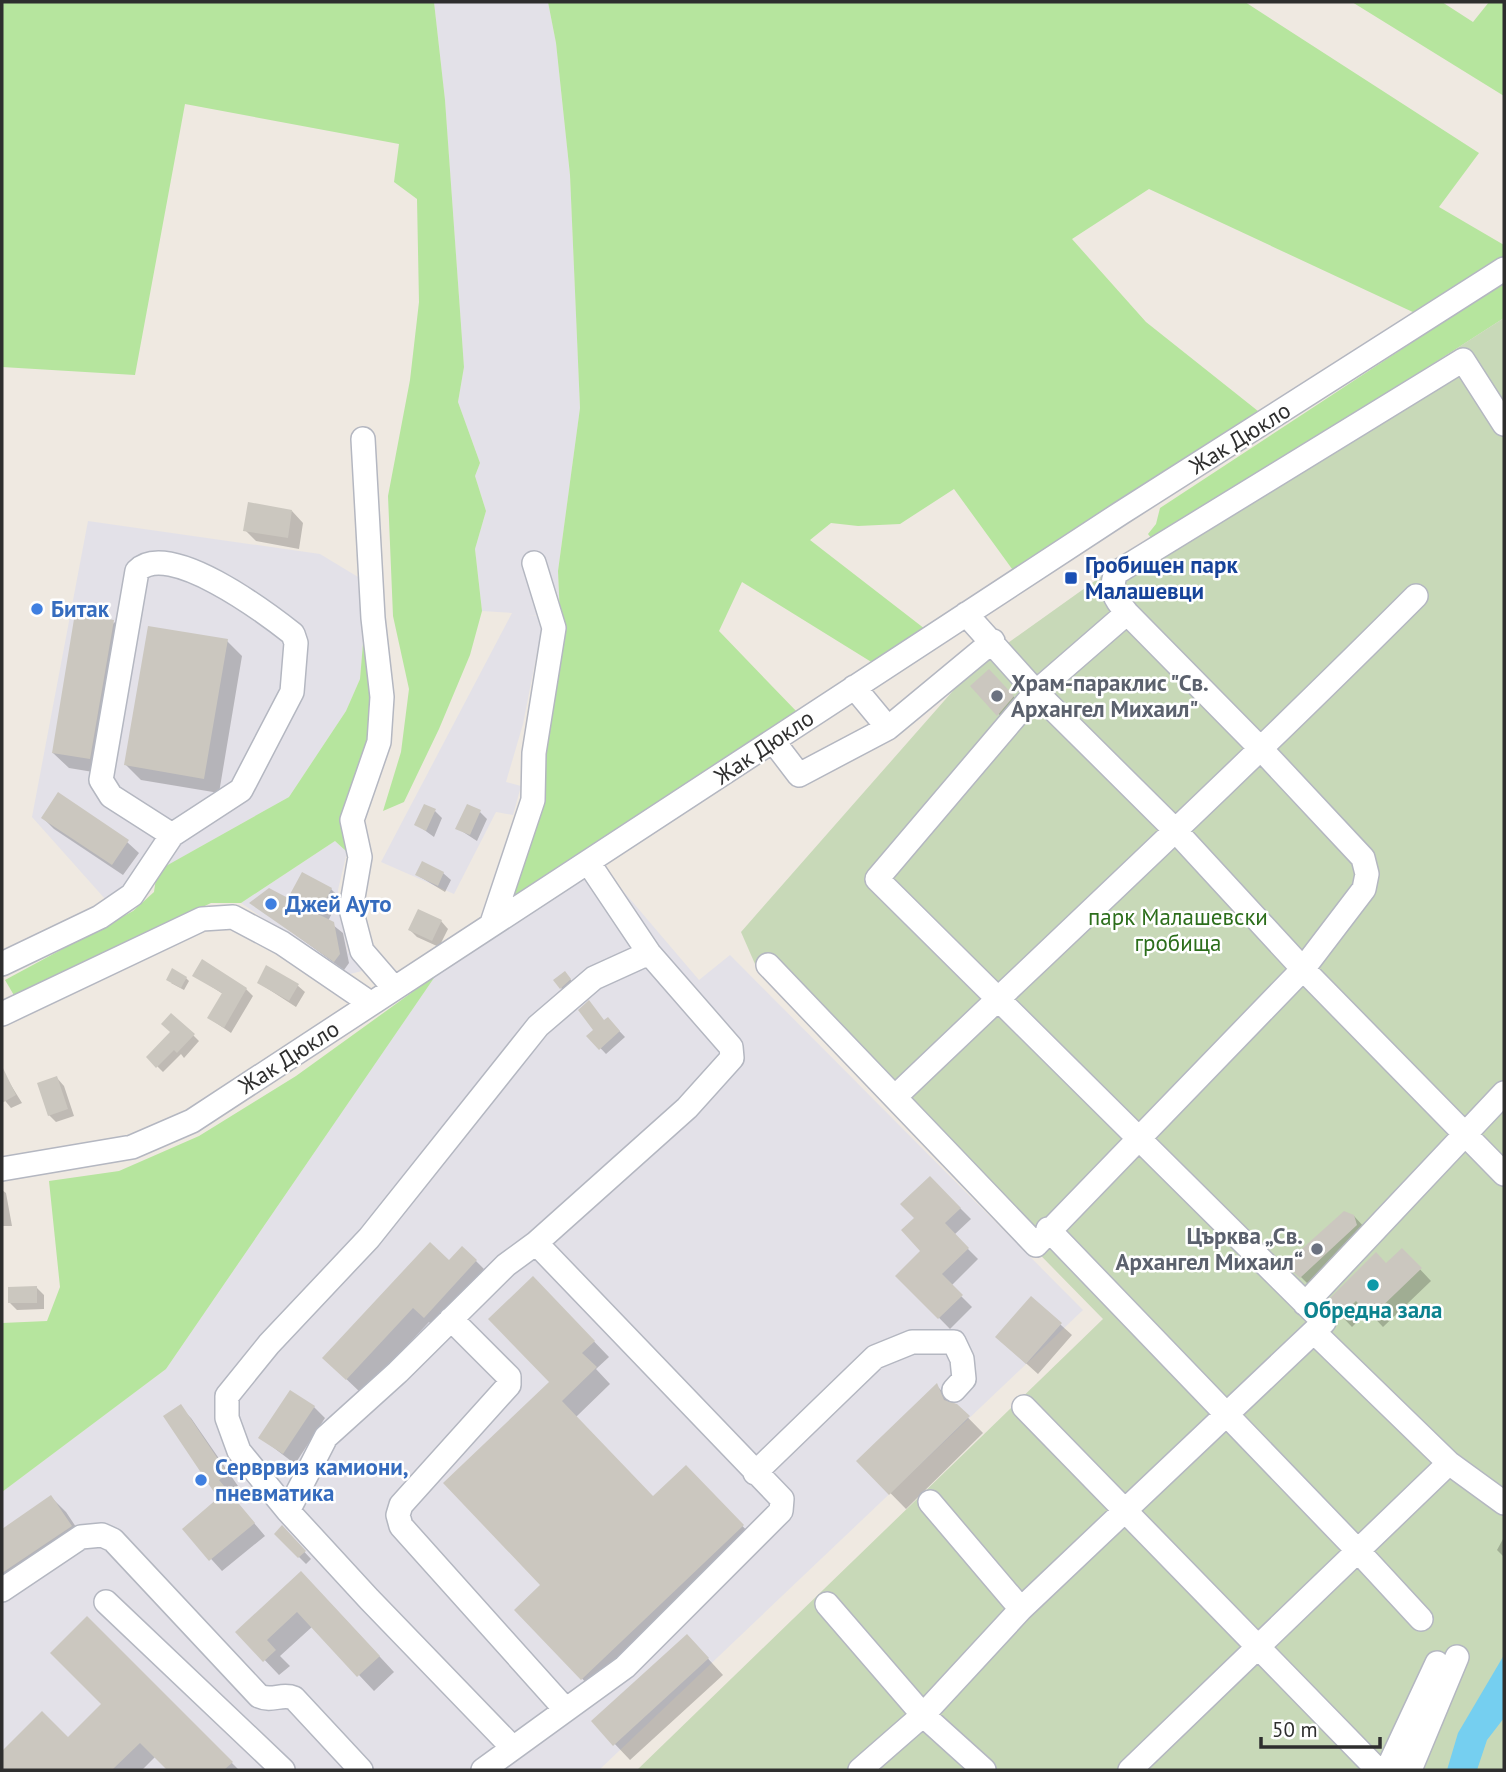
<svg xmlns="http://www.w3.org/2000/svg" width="1506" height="1772" viewBox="0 0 1506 1772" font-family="'PT Sans',sans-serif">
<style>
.industrial{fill:#e3e1e8}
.green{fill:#b6e59e}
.cemetery{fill:#c8d9b8}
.water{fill:#75cff0}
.shadow{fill:#0003}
.building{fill:#cbc7bf}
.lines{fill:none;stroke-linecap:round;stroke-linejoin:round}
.minor-casing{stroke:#b4b7c1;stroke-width:26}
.minor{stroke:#fff;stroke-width:23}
.transit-dot{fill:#1a4fb4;stroke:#fff;stroke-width:2.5}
.shop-dot{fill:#3f7fe0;stroke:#fff;stroke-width:2.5}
.worship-dot{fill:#6b7280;stroke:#fff;stroke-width:2.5}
.culture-dot{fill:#0f9aa8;stroke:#fff;stroke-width:2.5}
.labels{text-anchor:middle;stroke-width:5;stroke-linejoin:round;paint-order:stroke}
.street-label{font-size:23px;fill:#2e2e2e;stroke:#fff}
.transit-label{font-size:23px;font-weight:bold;fill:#164399;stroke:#fff;text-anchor:start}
.shop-label{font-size:23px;font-weight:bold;fill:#366cbe;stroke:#fff;text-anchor:start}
.worship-label{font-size:23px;font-weight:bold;fill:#5b616d;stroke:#fff;text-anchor:start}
.park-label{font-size:23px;fill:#2c6e1b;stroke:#fff}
.culture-label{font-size:23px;font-weight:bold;fill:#0d838f;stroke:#fff}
</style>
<rect width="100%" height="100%" fill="#efe9e1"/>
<path class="industrial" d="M434,2H548L556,43L570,175L580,408L558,571L560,617L529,615L544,617L523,724L506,782L521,786L513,815L496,812L454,894L381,862L512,613L482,611L475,549L486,511L475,476L480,463L458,402L464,367L445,100Z
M88,521L320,554L368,583L360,679L346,711L289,797L106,900L32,817Z
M335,841L347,852L338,890L339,909L348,952L362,971L346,975L241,903Z
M595,858L699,980L730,955L1083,1310L599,1770H2V1492L166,1369L455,947Z"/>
<path class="green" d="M2,2H434L445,100L464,367L458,402L480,463L475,476L486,511L475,549L482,611L470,655L439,729L404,802L383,811L401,752L409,689L393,616L388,496L410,380L419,302L417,199L394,182L399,144L185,104L135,375L2,367Z
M548,2H1245L1479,153L1439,207L1504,245V257L1417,314L1149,189L1072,239L1146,322L1263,415L1015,573L954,489L900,524L858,526L831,523L810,540L925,629L873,663L742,582L719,631L798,713L508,903L560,617L558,571L580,408L570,175L556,43Z
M1352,2H1442L1473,22L1489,2H1504V96Z
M1504,282V318L1155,543L1148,534L1156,524L1160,508Z
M368,583L385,743L347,852L335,841L241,903H211L15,997L5,980L133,911L154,892L157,871L289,797L346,711L360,679Z
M436,975L166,1369L2,1492V1323L47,1321L60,1287L49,1181L119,1171L199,1136L296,1076Z"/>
<path class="cemetery" d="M1504,318V1770H637L1103,1319L755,964L741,932L973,668L1106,573Z"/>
<path class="water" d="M1504,1655V1718L1487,1740L1477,1770H1447L1458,1733Z"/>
<path class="shadow" d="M292,511L303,523L299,549L256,541L245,530Z
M114,622L129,637L105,774L69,768L53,753Z
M227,641L242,656L219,793L141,780L126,765Z
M1000,682L1024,708L1010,726L972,686Z
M435,811L442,818L434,837L416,824Z
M480,812L487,819L477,841L457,828Z
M43,818L127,842L139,853L123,875L54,829Z
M443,873L451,880L445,892L417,875Z
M331,889L340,898L328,921L343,933L349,963L344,970L252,903L289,900Z
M441,921L448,929L439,947L417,937L410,930Z
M195,976L246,989L253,996L231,1033L209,1018L223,994Z
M568,976L573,983L564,991L561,988Z
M186,978L189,981L184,990L171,983Z
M259,983L297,985L305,992L296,1007Z
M608,1019L625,1037L606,1054L589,1036Z
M193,1035L199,1041L184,1058L181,1054L163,1072L148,1057Z
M6,1077L22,1103L11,1108L2,1097V1079Z
M57,1078L64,1086L74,1116L56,1122L49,1115Z
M930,1178L971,1219L954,1235L978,1259L951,1286L972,1307L950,1329L898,1276L923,1251L916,1218Z
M2,1190L6,1193L12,1226H2Z
M1354,1216L1365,1228L1312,1288L1288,1264Z
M1402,1250L1431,1281L1383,1327L1368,1311L1352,1327L1328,1302L1386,1265Z
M476,1261L491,1276L440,1331L429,1322L362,1394L340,1373L449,1262Z
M533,1278L609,1357L596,1369L610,1384L576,1417L654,1499L686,1468L757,1541L597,1694L516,1610L543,1585L551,1382Z
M37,1288L44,1295V1309L17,1310L10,1303Z
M1031,1298L1072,1335L1038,1374L1009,1348Z
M936,1385L983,1433L906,1509L859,1461Z
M180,1407L191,1418L238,1486L228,1492L265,1536L222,1571L184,1529L221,1498Z
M314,1407L325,1418L295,1464L261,1438Z
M51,1497L66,1512L86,1542L2,1600V1531Z
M282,1528L311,1559L306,1564L276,1534Z
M1503,1539H1504V1557L1497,1550Z
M316,1588L394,1672L374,1691L313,1626L280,1656L290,1666L279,1675L238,1632Z
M87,1619L239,1770H169L156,1756L142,1770H2V1760L19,1743L68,1739L103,1704Z
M702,1652L723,1675L630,1760L594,1722Z"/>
<path class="building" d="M248,502L292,510L288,538L243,531Z
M75,613L114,620L90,759L52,753Z
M148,626L228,639L204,779L124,765Z
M989,669L1014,696L997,716L970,686Z
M58,792L129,840L112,865L41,818Z
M424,804L436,809L426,831L414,825Z
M467,804L481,810L470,835L455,829Z
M422,861L444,872L438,886L415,875Z
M302,872L332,888L318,914L334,922L340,954L334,962L249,903L269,888L288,898Z
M418,909L442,920L432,941L408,930Z
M202,959L247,988L224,1028L207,1018L222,993L192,976Z
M266,965L299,984L289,1001L257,983Z
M172,968L187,977L181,988L166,980Z
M565,971L571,979L560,989L553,980Z
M589,1000L604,1020L608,1017L620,1031L599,1050L586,1036L593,1030L578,1010Z
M171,1013L195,1034L177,1053L174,1050L156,1068L146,1057L170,1032L161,1024Z
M2,1066L16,1095L2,1103Z
M57,1076L68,1109L48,1116L37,1083Z
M930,1176L961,1208L945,1223L969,1248L942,1274L963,1295L938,1319L895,1276L920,1251L901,1230L914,1218L900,1204Z
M1344,1211L1354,1215L1357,1225L1300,1278L1285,1264Z
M430,1242L449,1260L462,1246L477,1260L424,1318L413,1308L346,1380L322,1358Z
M1402,1248L1422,1268L1371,1317L1356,1301L1340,1317L1326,1302L1376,1252L1386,1263Z
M533,1276L595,1341L582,1353L597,1367L562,1401L653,1496L686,1465L744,1525L581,1680L514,1610L540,1585L443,1483L549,1382L488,1319Z
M37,1286V1303H8V1287Z
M1031,1296L1062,1323L1026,1364L995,1337Z
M937,1383L944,1400L957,1404L970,1416L889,1495L856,1461Z
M290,1390L315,1406L283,1454L258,1438Z
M181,1404L228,1474L219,1480L255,1523L209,1561L182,1529L218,1498L163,1416Z
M51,1495L72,1526L2,1573V1529Z
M282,1525L306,1551L298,1558L274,1534Z
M301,1571L380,1656L357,1677L297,1612L267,1640L276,1650L263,1662L235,1632Z
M87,1616L233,1762L224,1770H167L140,1743L112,1770H2V1751L42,1711L68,1737L101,1704L50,1653Z
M687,1634L709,1658L613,1746L591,1721Z"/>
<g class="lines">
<defs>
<path id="minor" d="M363,439L373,618L382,697L379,742L352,820L360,857L351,909L362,951L394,988
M966,614L1036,692L1174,829L1303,969L1504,1174
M854,687L888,728
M773,741L799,775L888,728L993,641
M492,923L533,800L534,753L554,628L534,563
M2,964L100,917L132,895L172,835L241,790L292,692L296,643L293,634C265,612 168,539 137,571L101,780L111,796L172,835
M768,965L1036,1245L1303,969L1364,889L1367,874L1363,858L1262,750L1127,613C1115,599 1109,590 1116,573L1463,360L1504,424
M2,1014L202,919L233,917L282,943L370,1003
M895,1097C1069,931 1246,766 1416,596
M2,1169L132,1147L192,1121L1121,513L1504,269
M1048,1229L1359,1552L1421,1619
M1305,1304L1504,1093
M451,1319L509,1377V1385L401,1505L398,1515L401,1526L565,1709
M1314,1332L1449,1463L1504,1503
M1024,1407L1378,1770
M755,1473L875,1357L912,1342H954L962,1359L964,1379L954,1390
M930,1502L1021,1609
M288,1511L326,1437L398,1372L506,1265L536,1243L687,1108L732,1058L731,1047L649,953L588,862
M2,1590L81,1537L102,1535L113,1540L259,1696C272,1702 282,1693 294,1698L361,1770
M106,1602L283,1770
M827,1604L923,1715L984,1770
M512,1747L369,1599L288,1511L239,1451L227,1418V1396L269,1344L369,1238L538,1026L594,978L649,953
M483,1770L625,1667L781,1511L782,1499L536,1243
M860,1770L923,1715L1021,1609L1324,1322L877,879L1036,692L1127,613
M1130,1770L1449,1463
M1387,1770L1437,1663
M1410,1770L1457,1657"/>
</defs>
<use href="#minor" class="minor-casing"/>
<use href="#minor" class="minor"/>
</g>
<rect class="transit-dot" x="1064" y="571" width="14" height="14" rx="3.5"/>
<g class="shop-dot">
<circle cx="37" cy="609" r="7"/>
<circle cx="271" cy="904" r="7"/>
<circle cx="201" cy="1480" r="7"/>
</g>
<g class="worship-dot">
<circle cx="997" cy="696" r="7"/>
<circle cx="1317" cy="1249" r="7"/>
</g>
<circle class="culture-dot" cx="1373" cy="1285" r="7"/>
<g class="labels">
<g class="street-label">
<text transform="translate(1240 438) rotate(-32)" y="8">Жак Дюкло</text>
<text transform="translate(764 747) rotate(-34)" y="8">Жак Дюкло</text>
<text transform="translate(289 1057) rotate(-33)" y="8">Жак Дюкло</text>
</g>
<g class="transit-label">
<text x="1085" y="573">Гробищен парк<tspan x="1085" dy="26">Малашевци</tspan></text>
</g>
<g class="shop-label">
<text x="51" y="617">Битак</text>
<text x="285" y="912">Джей Ауто</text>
<text x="215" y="1475">Серврвиз камиони,<tspan x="215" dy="26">пневматика</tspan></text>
</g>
<g class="worship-label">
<text x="1011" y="691">Храм-параклис "Св.<tspan x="1011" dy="26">Архангел Михаил"</tspan></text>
<text x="1303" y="1244" text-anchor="end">Църква „Св.<tspan x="1303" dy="26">Архангел Михаил“</tspan></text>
</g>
<g class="park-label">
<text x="1178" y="925">парк Малашевски<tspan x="1178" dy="26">гробища</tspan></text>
</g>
<g class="culture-label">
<text x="1373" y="1318">Обредна зала</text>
</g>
</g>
<rect width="1506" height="1772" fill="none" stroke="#2e2e2e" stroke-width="7"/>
<path d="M1261 1737v10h119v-10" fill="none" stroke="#2e2e2e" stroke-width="3.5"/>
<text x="1272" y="1737" font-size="21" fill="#2e2e2e" stroke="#ffffff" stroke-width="5" paint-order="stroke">50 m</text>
</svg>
